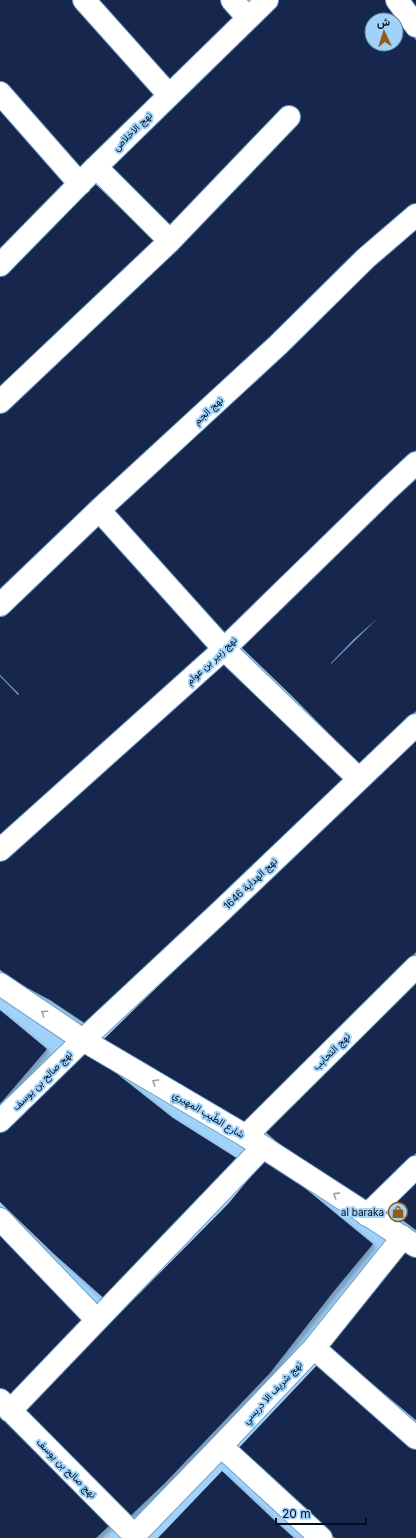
<svg xmlns="http://www.w3.org/2000/svg" width="416" height="1538" viewBox="0 0 416 1538" font-family="Inter,Vazirmatn,sans-serif">
<style>
.building{fill:#15264e;fill-rule:evenodd;filter:url(#shadow)}
.lines{fill:none;stroke-linecap:round;stroke-linejoin:round}
.minor-casing{stroke:#709fc6;stroke-width:24}
.tertiary-casing{stroke:#709fc6;stroke-width:24}
.minor{stroke:#fff;stroke-width:22}
.tertiary{stroke:#fff;stroke-width:22}
.oneway{stroke:#999fa5}
.labels{text-anchor:middle;stroke-width:4;stroke-linejoin:round;paint-order:stroke}
.street-label{font-size:10px;fill:#010f1d;stroke:#a1d2fa}
.poi-label{font-size:10px;fill:#010f1d;stroke:#a1d2fa;text-anchor:end}
</style>
<defs>
<filter id="shadow"><feDropShadow dx="3.5" dy="3.5" stdDeviation="2" flood-color="#0004"/></filter>
</defs>
<rect width="100%" height="100%" fill="#a1d2fa"/>
<path class="building" d="M0,0H79L166,95L78,177L0,85Z
M89,0H228L245,18L168,89Z
M277,0H385L416,40V209L19,571L0,592V410L170,231L104,167ZM372,20H396V44H372Z
M409,0H416V11Z
M0,100L73,185L0,253Z
M93,182L156,241L0,389V274Z
M416,224V450L398,467L224,641L108,513L153,470L177,454L249,382Z
M416,475V711L389,736L362,767L291,695L236,642ZM378,618L331,664V663L354,639Z
M101,522L214,648L0,841V676L18,695L22,691L19,694L0,675V617Z
M222,656L344,781L89,1026L50,1000L20,984L0,970V857Z
M416,734V952L245,1129L102,1041Z
M416,971V1153L363,1205L314,1174L262,1129Z
M0,1010L47,1049L0,1104Z
M82,1043L121,1077L173,1118L238,1159L107,1301L54,1254L0,1202V1132L32,1099Z
M267,1157L373,1244L334,1291L270,1373L165,1483L124,1522L19,1412L139,1294L228,1204Z
M416,1172V1230L381,1204Z
M0,1226L90,1318L7,1398L0,1390Z
M410,1247L416,1252V1420L329,1348Z
M321,1361L416,1448V1538H335L236,1451Z
M0,1411L112,1523L96,1538H0Z
M222,1471L273,1519L294,1538H158Z"/>
<g class="lines">
<defs>
<path id="minor" d="M84,0L169,95
M232,0L248,18
M397,0L416,26
M0,93L80,184
M96,167L170,241
M0,265L96,167L267,0
M0,402L170,241L289,117
M99,510L224,649L359,779
M0,605L99,510L278,345L366,258L416,215
M0,850L224,649L387,490L416,463
M0,1121L83,1040L220,912L416,725
M246,1136L416,967
M367,1215L416,1167
M0,1219L97,1320
M314,1348L416,1438
M0,1400L135,1536
M10,1411L263,1147
M221,1446L321,1538
M132,1538L221,1446L314,1348L403,1237"/>
<path id="tertiary" d="M0,984L83,1040L246,1136L416,1246"/>
</defs>
<use href="#minor" class="minor-casing"/>
<use href="#tertiary" class="tertiary-casing"/>
<use href="#minor" class="minor"/>
<use href="#tertiary" class="tertiary"/>
</g>
<defs><path id="oneway-chevron" d="M-2-3.5L2.5 0L-2 3.5" fill="none" stroke-width="1.6" stroke-linecap="round" stroke-linejoin="round"/></defs>
<g class="oneway">
<use href="#oneway-chevron" transform="translate(44 1013) rotate(-146)"/>
<use href="#oneway-chevron" transform="translate(155 1082) rotate(-149)"/>
<use href="#oneway-chevron" transform="translate(336 1195) rotate(-147)"/>
</g>
<defs>
<symbol id="shop-ring" viewBox="-11 -11 22 22"><circle r="9.5" fill="#a1d2fa" stroke="#945a17" stroke-width="1.5"/><path d="M-5-2.5h2.3a2.7 3.5 0 0 1 5.4 0H5L5.5 6h-11ZM-1.5-2.5h3a1.5 2.3 0 0 0-3 0Z" fill="#945a17"/></symbol>
</defs>
<g fill-rule="evenodd">
<use href="#shop-ring" x="387" y="1201" width="22" height="22"/>
</g>
<g class="labels">
<g class="street-label">
<text transform="translate(132 131) rotate(-45)" y="4">نهج الاخلاص</text>
<text transform="translate(208 410) rotate(-43)" y="4">نهج الجم</text>
<text transform="translate(211 660) rotate(-43)" y="4">نهج زبير بن عوام</text>
<text transform="translate(250 883) rotate(-44)" y="4">نهج الهداية 1646</text>
<text transform="translate(331 1051) rotate(-45)" y="4">نهج التحابب</text>
<text transform="translate(42 1080) rotate(-45)" y="4">نهج صالح بن يوسف</text>
<text transform="translate(209 1114) rotate(31)" y="4">شارع الطّيب المهيري</text>
<text transform="translate(272 1392) rotate(-47)" y="4">نهج شريف الا دريسي</text>
<text transform="translate(67 1468) rotate(45)" y="4">نهج صالح بن يوسف</text>
</g>
<g class="poi-label">
<text x="384" y="1216">al baraka</text>
</g>
</g>
<g transform="translate(384 32) rotate(356)"><circle r="19" fill="#a1d2fa" stroke="#6184a2"/>
<path d="M0-3L7 15L0 10L-7 15Z" fill="#945a17"/>
<text y="-6" font-size="11" font-weight="bold" text-anchor="middle" fill="#010f1d">ش</text>
</g>
<path d="M276 1518v6h90v-6" fill="none" stroke="#010f1d" stroke-width="2"/>
<text x="282" y="1518" font-size="12" fill="#010f1d" stroke="#a1d2fa" stroke-width="3" paint-order="stroke">20 m</text>
</svg>
